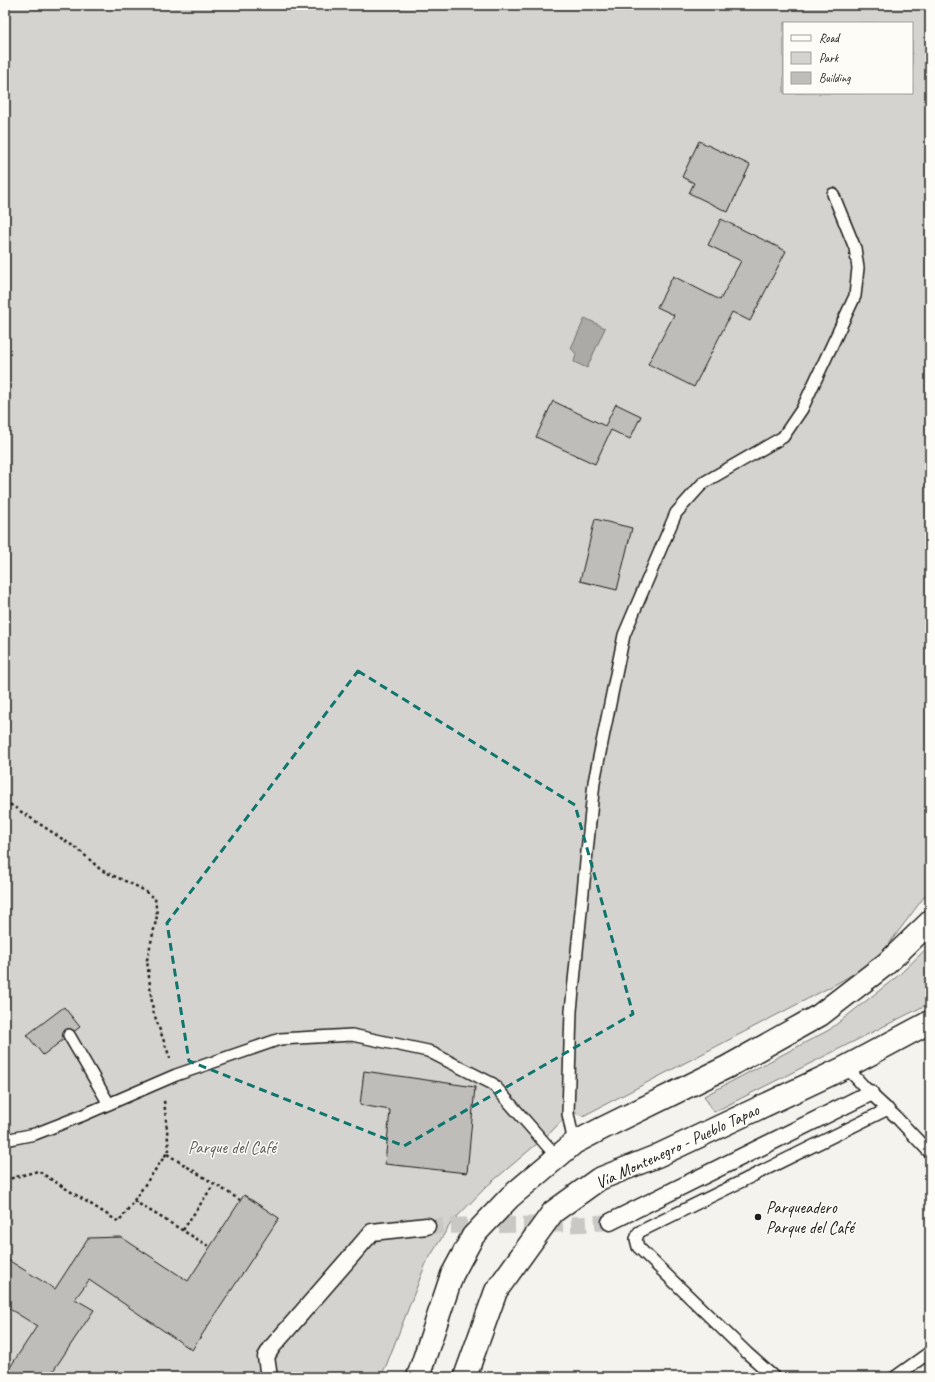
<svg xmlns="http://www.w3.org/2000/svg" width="935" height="1382" viewBox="0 0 935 1382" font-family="Caveat,sans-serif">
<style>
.green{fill:#d4d3cf;stroke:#787876;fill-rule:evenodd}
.water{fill:#abaaa6;stroke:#72716f}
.building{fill:#bebdba;stroke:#1c1c1c}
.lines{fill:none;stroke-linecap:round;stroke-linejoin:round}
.pedestrian-tunnel{stroke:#c9c8c4;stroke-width:16;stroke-dasharray:16 8;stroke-linecap:butt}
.service-casing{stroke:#1c1c1c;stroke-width:14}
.pedestrian-casing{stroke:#1c1c1c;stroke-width:19}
.secondary-casing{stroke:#1c1c1c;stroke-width:25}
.path{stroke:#1c1c1c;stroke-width:2.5;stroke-dasharray:3 3;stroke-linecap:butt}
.service{stroke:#fdfcf7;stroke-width:11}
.pedestrian{stroke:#fdfcf7;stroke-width:16}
.secondary{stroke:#fdfcf7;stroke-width:22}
.marked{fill:none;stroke:#0f766e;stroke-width:3;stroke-dasharray:8 5;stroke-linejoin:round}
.poi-dot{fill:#1c1c1c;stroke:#fdfcf7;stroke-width:1.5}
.labels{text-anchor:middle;stroke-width:3;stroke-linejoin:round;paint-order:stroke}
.street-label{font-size:17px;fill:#1c1c1c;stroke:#fdfcf7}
.park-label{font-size:17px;fill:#5c5c5b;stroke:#fdfcf7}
.poi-label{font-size:17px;fill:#1c1c1c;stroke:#fdfcf7;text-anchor:start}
</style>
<rect width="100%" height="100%" fill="#f4f3ee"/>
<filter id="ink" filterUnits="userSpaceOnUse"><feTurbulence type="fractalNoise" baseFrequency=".025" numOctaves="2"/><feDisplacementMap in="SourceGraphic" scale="8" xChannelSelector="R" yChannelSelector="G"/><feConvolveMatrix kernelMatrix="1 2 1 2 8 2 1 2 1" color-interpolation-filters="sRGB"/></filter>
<g filter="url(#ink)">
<path class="green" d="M5,5H930V889L877,960L836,984L583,1116L573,1112L568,1114L552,1131L487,1186L451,1223L426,1263L386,1366L380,1377H5ZM784,23H912V93H784Z
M930,945V1003L714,1112L704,1096L829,1030L899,975Z"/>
<path class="water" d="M585,318L605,328L587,368L574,362L576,354L571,348Z"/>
<path class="building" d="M699,141L750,165L728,212L689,193L694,183L682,177Z
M721,219L786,251L750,321L732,312L694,387L648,364L674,315L657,307L673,276L720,300L741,261L708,245Z
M553,401L605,426L616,404L641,416L630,439L611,430L595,464L536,437Z
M595,519L632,528L617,590L580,581Z
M64,1007L80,1027L43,1055L27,1035Z
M364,1071L475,1087L467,1173L385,1164L390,1110L360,1105Z
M244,1195L279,1218L192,1350L89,1280L75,1299L94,1310L49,1377H5V1375L37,1326L5,1306V1258L55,1289L88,1238L121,1237L188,1281Z"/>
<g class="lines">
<path class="pedestrian-tunnel" d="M427,1226L583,1224L610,1222"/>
<defs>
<path id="service" d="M69,1035L109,1104
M846,1067L870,1093L896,1117L930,1153
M5,1140L35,1134L81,1116L176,1075L280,1039L352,1035L428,1051L493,1084L557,1157
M574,1143L568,1114L571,1011L594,782L624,635L676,513L703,483L783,437L802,409L855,296L858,268L855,248L833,194
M774,1377L747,1353L638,1247L636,1239L639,1232L888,1109
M895,1377L930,1352"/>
<path id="pedestrian" d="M610,1222L870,1093
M269,1377L266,1357L272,1347L372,1232L427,1226"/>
<path id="secondary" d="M418,1377L452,1275L473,1236L510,1197L574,1143L603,1128L727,1067L820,1015L886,964L930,922
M465,1377L496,1291L553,1212L599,1179L657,1156L846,1067L930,1022"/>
</defs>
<use href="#service" class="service-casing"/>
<use href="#pedestrian" class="pedestrian-casing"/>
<use href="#secondary" class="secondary-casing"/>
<path class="path" d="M5,801L79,850L101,870L140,888L155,898L157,916L147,960L153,1011L170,1058
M167,1154L240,1200
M5,1180L38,1171L119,1222L169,1150L164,1100
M134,1201L210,1247
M183,1230L214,1184"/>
<use href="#service" class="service"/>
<use href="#pedestrian" class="pedestrian"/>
<use href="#secondary" class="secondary"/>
</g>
</g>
<path class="marked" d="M358,671L575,805L633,1014L404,1146L189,1061L167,923Z"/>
<circle class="poi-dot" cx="758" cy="1217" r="4"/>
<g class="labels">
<g class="street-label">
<text transform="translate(677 1146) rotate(-25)" y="6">Vía Montenegro - Pueblo Tapao</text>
</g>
<g class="park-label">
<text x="232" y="1153">Parque del Café</text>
</g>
<g class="poi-label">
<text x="766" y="1213">Parqueadero<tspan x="766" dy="20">Parque del Café</tspan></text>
</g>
</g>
<rect width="935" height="1382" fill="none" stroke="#fdfcf7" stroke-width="20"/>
<rect x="10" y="10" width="915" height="1362" fill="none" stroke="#1c1c1c" stroke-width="1.5" filter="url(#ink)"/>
<rect x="783" y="22" width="130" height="72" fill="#fdfcf7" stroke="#a3a29f"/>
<rect x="791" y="35" width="20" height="6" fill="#fdfcf7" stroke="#a3a29f"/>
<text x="819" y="42" font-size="12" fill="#1c1c1c">Road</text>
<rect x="791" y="52" width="20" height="12" fill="#d4d3cf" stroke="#a3a29f"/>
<text x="819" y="62" font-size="12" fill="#1c1c1c">Park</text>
<rect x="791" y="72" width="20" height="12" fill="#bebdba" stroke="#a3a29f"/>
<text x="819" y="82" font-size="12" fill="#1c1c1c">Building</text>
</svg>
